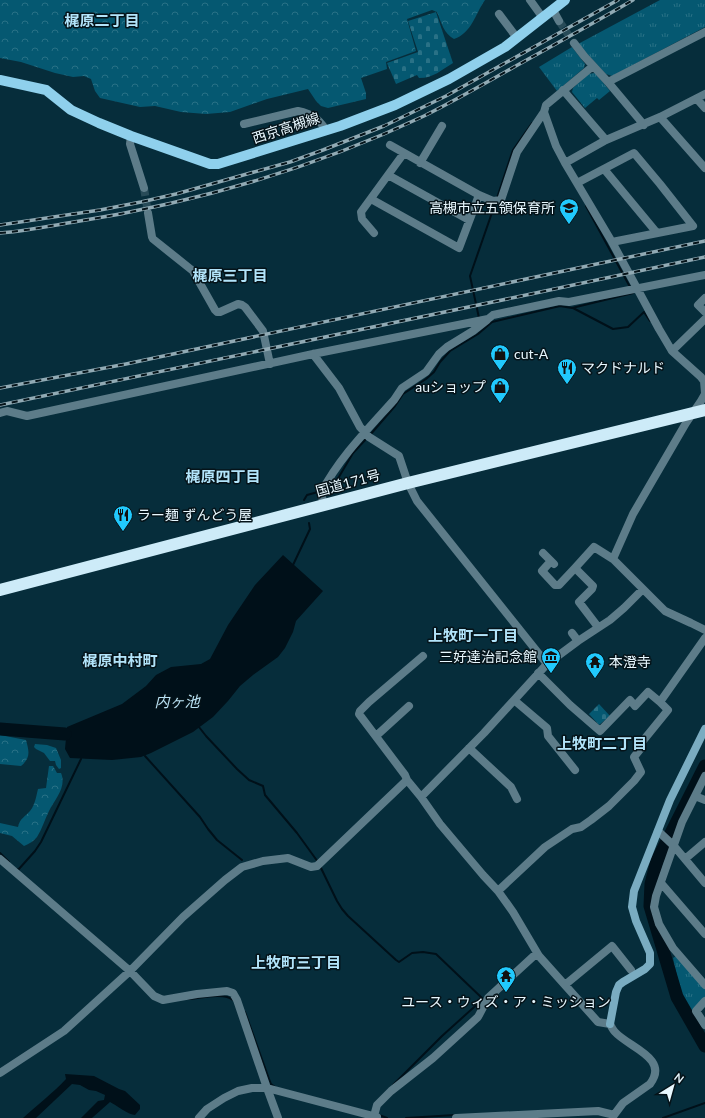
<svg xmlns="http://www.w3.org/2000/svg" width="705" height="1118" viewBox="0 0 705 1118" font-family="Lato,'Noto Sans JP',sans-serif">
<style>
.grass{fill:url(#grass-tufts)}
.forest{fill:url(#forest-crowns)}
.cemetery{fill:url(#cemetery-stones)}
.water{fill:#001019}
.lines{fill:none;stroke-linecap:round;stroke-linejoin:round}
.stream{stroke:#001019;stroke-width:2}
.river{stroke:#001019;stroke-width:13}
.street-tunnel{stroke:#284b58;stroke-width:8;stroke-dasharray:8 4;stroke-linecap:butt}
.street{stroke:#5d7c89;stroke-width:8}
.secondary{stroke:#7aacc1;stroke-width:8}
.primary{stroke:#8fd0ec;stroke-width:10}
.highway{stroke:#cdebf8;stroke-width:12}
.rail-casing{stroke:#91aab4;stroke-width:3.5}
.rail{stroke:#051319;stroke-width:2;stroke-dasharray:6;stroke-linecap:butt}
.labels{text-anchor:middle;stroke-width:3;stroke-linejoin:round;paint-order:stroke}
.street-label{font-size:14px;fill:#e8f8ff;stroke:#051319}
.poi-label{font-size:14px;fill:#e8f8ff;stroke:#051319;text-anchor:start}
.neighbourhood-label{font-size:15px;font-weight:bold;fill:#b2e4fa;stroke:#051319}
.water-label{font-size:15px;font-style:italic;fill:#bbe3f5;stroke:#051319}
</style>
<defs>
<pattern id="grass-tufts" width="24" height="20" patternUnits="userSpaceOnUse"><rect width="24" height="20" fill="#055871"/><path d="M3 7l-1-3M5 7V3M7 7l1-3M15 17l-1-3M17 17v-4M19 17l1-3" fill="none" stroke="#297186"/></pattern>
<pattern id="forest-crowns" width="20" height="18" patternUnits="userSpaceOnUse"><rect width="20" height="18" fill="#055871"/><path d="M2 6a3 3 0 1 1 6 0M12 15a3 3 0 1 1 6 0" fill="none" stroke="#297186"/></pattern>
<pattern id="cemetery-stones" width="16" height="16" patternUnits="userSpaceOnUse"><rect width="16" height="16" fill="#055871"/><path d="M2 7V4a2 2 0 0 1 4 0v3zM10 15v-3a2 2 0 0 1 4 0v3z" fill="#297186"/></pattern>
</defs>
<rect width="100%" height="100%" fill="#062d3b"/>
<path class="grass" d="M660,0H705V27L612,76L606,74L578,44Z
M572,47L585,64L584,68L557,91L539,67Z
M595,73L610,91L599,100L597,98L585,108L572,92L573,88L588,74Z
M676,956L705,989V998L691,1011L682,998L673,958Z"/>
<path class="forest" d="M0,0H485C475,14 472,33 454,39C444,34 441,22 437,12L432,10L407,19L416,51L386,62L387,69L361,78L366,93V99L328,108L321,106L316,101L308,89L267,99L230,112L206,114L181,112L155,106L140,107L100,98L95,91L91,79L84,76L73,77L55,73L21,62L0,58Z
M0,735L26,740C29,751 31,758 21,766L0,764Z
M35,744L47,745L56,748L61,760V768L59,769L56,765L55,761H50L44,753L36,749L34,747Z
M49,766H53L57,773H61C67,787 55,799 49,811C45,819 42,829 37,837C34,841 29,844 24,846L12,836L0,833V823L18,827C20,818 25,817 30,811C35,805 36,797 38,789L46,788Z"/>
<path class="cemetery" d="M436,12L453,63C441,70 434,78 419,78L417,75L396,84L387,63L418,52L408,21Z
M599,704L610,716L599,725L589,714Z"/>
<path class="water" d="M283,555L323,591L296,621L293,632L285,648L278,657L253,675L240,686L228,701L213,717L193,732L151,753L141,757L112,760L70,758L65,749L67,727L122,704L146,686L156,675L171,667L201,664L210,659L228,625L255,585Z
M696,1020L705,1035V1049L691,1025Z
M65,1074L94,1076L119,1089L125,1091L140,1105V1109L135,1115C129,1115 116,1105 110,1102L92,1118H81L98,1101L104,1100L105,1095L96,1091L89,1090L80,1085L72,1084L36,1118H23C37,1105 53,1093 66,1079Z"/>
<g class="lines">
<path class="stream" d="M497,198L513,150L532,123
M586,206L630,287
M573,308L613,329L628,327L644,312L650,321
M479,318L470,276L495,204
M370,435L395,406L403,394L426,379L434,372L440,362L450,351L478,334L492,322L560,306L572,308L633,293L632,291
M326,490L333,487L353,453L367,438
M304,500L307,495L318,492
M293,565L310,529L309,523
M199,727L206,736L237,769L249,780L263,786L265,795L297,833L318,862
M145,756L200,817L208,829L217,840L242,860
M0,853L9,862
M320,866L337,901L342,909L348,916L396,960L399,962L412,953L423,952L436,954L483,999L442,1036L393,1085
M17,869L18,870L35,851L41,842L81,759
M189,999C200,998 225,992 233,1000
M245,1012L269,1079L271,1084L275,1087
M379,1115L387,1118
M406,1118L455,1115
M663,1118L705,1103"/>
<path class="river" d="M0,729L65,734
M705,766L657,861L651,884L650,906L677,997L705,1046"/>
<path class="street-tunnel" d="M559,21L574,43
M144,188L148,213"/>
<path class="street" d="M530,0L543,18
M553,10L559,21
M499,14L517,38
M574,43L584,56L608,82L705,32
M608,82L644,125
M563,90L606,140
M697,99L705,108
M544,112L556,146L565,163L612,242L659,329L672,351L701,377L704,381L705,393
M660,117L705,168
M244,124L298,111C312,114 318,118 326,130
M131,136L130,144L144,188
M420,163L442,126
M565,163L606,140L660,117L705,94
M604,169L657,233
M388,175L469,220
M577,183L634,153L660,184L693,226L612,242
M479,195L493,201L501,200L517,152L544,112L546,105L593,66
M371,199L459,248L479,195L390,145
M148,213L152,237L153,239L193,271L215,310L217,312H220L238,304L242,305L245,307L263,331L270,364
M374,233L362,219L361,212L404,153
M705,298L698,305L705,312
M672,351L705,319
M313,354L339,388L360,427L369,437L399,456L408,483L417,501L547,664
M705,394L701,401L686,423L633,514L613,559L665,611L691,623L705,630
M0,413L7,411L27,416L313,354L488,319L493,315L559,301L569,302L705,275
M324,505L321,493C339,458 368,429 394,400L402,388L426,372L439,354L447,347L473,331L487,320
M543,553L554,564
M551,561L542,571L555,585H559L575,568L594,547L613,559
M575,568L593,586L592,589L579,602L598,627
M572,633L578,641
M423,656L369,702L360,711L359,714L405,775L407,780L421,797L440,824L483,875L498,891L513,912L539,956L598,1022L610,1024C611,1026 613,1030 615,1032C628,1047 670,1058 650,1084L623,1103L614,1115
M514,700L547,728L548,736L575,770
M660,702L705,638
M376,736L409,706
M469,748L511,787L517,799
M705,776L682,822L656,896L654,907L659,924L673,948L705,985
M695,796L705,800
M421,797L484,733L547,664L578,641L610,620L624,608L643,589
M658,831L674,846L705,883
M0,859L130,971L154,996L163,1000L197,994L227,991L233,993L237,1000L267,1088L278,1118
M685,859L705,842
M661,883L705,934
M498,891L545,847L572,829L581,827L591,820L609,806L634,781L641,772L634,757L642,747V742L668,710L660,702L648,692L635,706L630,700L600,731L570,705L538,673
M566,984L612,946L631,970
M705,1001L696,1011L705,1025
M0,1073L64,1031L130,971L183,917L225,880L242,867L263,861L288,858L311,867L317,866L407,780
M374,1116L377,1105L391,1091L433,1058L478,1017L488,998L537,953
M199,1118L207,1109L224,1098L238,1091L252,1088H267L377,1117
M456,1118L598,1111L614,1115"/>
<path class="secondary" d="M610,1024L616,992L619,985L623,982L645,969L650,964V953L636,921L632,907L634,891L670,800L705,729"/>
<path class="primary" d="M0,80L46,90L71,110L99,123L131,136L210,164H218L340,126L395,105L449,79L505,47L565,0"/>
<path class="highway" d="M0,590L408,483L705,410"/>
<defs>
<path id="rail" d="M0,225L100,210L141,202L176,194L254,172L290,162L323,150L384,126L446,96L618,0
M0,233C25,231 50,226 74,222C195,203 314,168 424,116C454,101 484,84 514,67C554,45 594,23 633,0
M0,388L126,364L705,241
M0,405L531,294L705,257"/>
</defs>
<use href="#rail" class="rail-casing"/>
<use href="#rail" class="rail"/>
</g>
<defs>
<symbol id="school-pin" viewBox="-11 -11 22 30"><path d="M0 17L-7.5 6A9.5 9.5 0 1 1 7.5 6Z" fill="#21c9fd" stroke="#051319"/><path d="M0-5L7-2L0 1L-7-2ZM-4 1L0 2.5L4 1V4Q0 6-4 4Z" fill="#111"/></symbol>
<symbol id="shop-pin" viewBox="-11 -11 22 30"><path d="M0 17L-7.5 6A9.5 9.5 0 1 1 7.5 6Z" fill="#21c9fd" stroke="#051319"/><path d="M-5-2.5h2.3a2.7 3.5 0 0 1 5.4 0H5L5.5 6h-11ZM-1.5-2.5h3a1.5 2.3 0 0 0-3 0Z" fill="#111"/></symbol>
<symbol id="restaurant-pin" viewBox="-11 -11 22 30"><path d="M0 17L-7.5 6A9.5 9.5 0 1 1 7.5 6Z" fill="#21c9fd" stroke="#051319"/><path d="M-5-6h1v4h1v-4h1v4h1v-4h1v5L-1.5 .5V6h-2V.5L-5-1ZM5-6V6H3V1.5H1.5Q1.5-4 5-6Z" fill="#111"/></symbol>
<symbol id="museum-pin" viewBox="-11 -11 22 30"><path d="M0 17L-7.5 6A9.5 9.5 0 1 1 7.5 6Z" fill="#21c9fd" stroke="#051319"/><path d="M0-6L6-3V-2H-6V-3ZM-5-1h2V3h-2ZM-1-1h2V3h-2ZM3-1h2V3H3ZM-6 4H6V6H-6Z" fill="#111"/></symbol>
<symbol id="temple-pin" viewBox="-11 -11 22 30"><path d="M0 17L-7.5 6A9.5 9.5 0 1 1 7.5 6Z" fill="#21c9fd" stroke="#051319"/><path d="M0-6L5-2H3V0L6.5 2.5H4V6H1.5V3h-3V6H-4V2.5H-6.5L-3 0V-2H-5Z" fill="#111"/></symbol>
</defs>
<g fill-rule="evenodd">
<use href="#school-pin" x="558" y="197" width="22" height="30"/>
<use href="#shop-pin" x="489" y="343" width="22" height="30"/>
<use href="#restaurant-pin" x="556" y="357" width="22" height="30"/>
<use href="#shop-pin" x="489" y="376" width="22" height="30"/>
<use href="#restaurant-pin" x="112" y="504" width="22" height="30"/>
<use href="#museum-pin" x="540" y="646" width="22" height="30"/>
<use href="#temple-pin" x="584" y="651" width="22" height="30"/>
<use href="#temple-pin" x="495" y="965" width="22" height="30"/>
</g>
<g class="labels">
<g class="street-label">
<text transform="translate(286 128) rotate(-18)" y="5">西京高槻線</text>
<text transform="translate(348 483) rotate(-15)" y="5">国道171号</text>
</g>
<g class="poi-label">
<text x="555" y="213" text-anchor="end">高槻市立五領保育所</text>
<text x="514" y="359">cut-A</text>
<text x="581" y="373">マクドナルド</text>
<text x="486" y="392" text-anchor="end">auショップ</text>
<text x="137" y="520">ラー麺 ずんどう屋</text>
<text x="537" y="662" text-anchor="end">三好達治記念館</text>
<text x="609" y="667">本澄寺</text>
<text x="506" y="1007" text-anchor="middle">ユース・ウィズ・ア・ミッション</text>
</g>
<g class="neighbourhood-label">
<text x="102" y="26">梶原二丁目</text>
<text x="230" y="281">梶原三丁目</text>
<text x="223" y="482">梶原四丁目</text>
<text x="473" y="641">上牧町一丁目</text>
<text x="120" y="666">梶原中村町</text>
<text x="602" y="749">上牧町二丁目</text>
<text x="296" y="968">上牧町三丁目</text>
</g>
<g class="water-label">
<text x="177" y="707">内ヶ池</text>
</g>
</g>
<g transform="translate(673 1086) rotate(37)" stroke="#051319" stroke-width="3" paint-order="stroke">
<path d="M0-3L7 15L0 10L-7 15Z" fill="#e8f8ff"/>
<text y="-6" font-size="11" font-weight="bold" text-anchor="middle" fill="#e8f8ff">N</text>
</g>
</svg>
